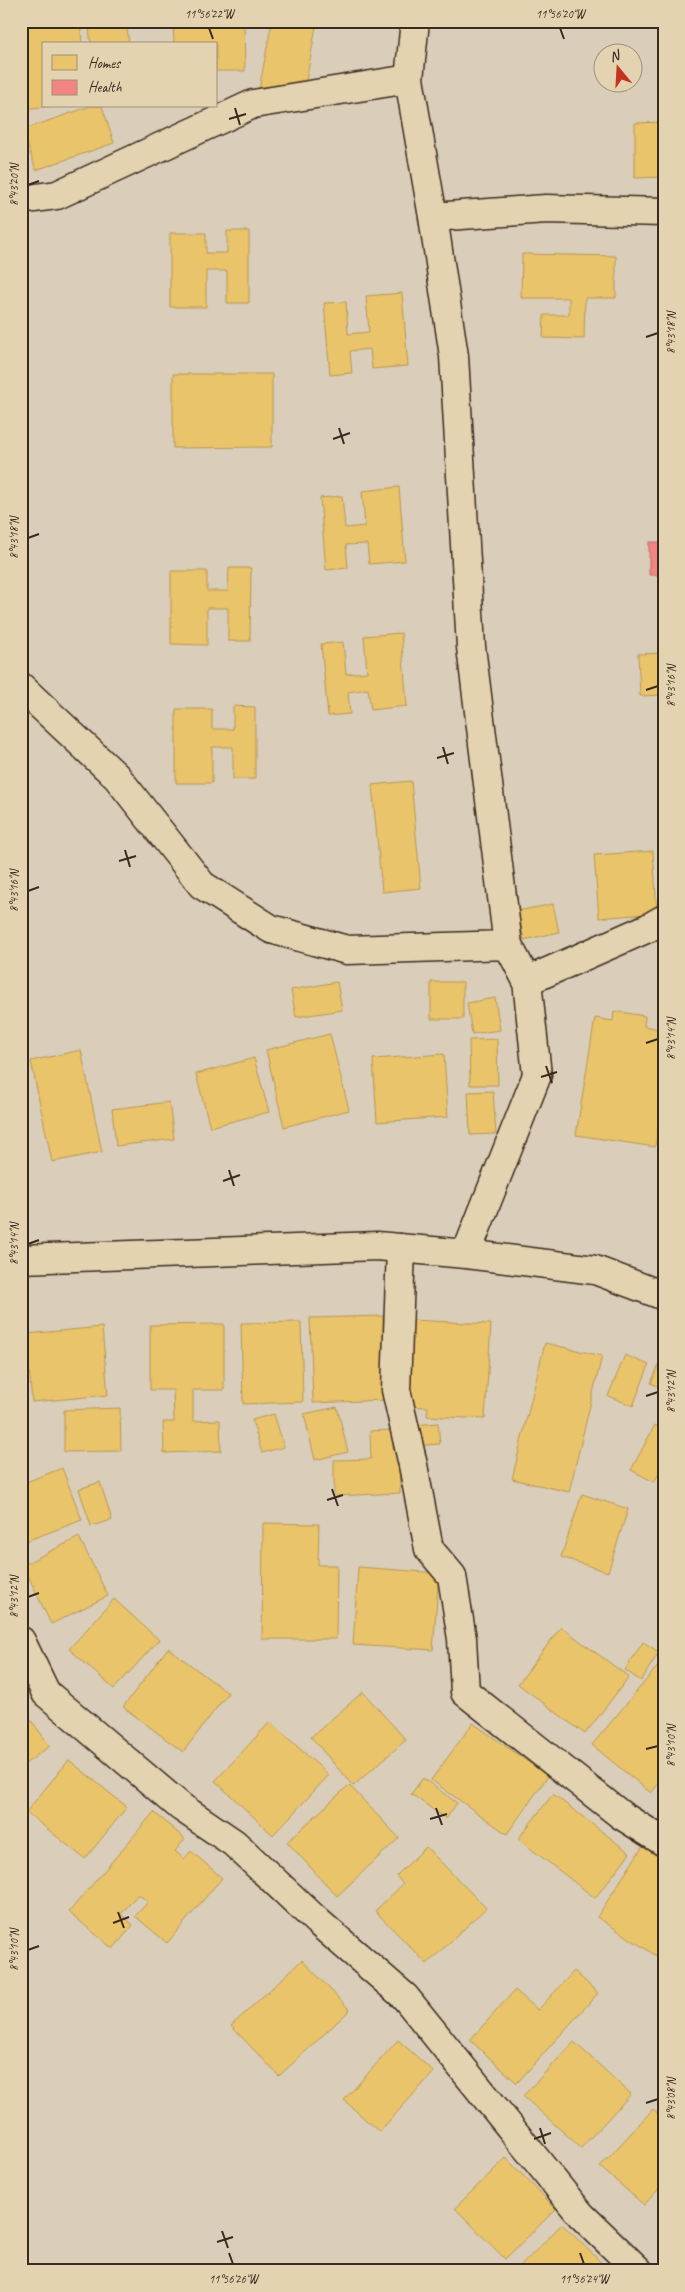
<svg xmlns="http://www.w3.org/2000/svg" width="685" height="2292" viewBox="0 0 685 2292" font-family="Caveat,sans-serif">
<style>
.homes{fill:#e9c46a;stroke:#b59653}
.health{fill:#f28482;stroke:#bb6964}
.lines{fill:none;stroke-linecap:round;stroke-linejoin:round}
.minor-casing{stroke:#3b2a1e;stroke-width:31}
.minor{stroke:#e4d3b0;stroke-width:28}
.ticks{fill:none;stroke:#3b2a1e;stroke-width:2}
.neatline{fill:none;stroke:#3b2a1e;stroke-width:2}
.ticks-label{font-size:12px;text-anchor:middle;fill:#3b2a1e}
</style>
<rect width="100%" height="100%" fill="#dacebb"/>
<filter id="ink" filterUnits="userSpaceOnUse"><feTurbulence type="fractalNoise" baseFrequency=".02" numOctaves="2"/><feDisplacementMap in="SourceGraphic" scale="10" xChannelSelector="R" yChannelSelector="G"/><feConvolveMatrix kernelMatrix="1 2 1 2 8 2 1 2 1" color-interpolation-filters="sRGB"/></filter>
<g filter="url(#ink)">
<path class="homes" d="M21,21H80L82,44H44V106H53L21,109Z
M88,21H126L129,44H91Z
M173,21H244L245,71H216V44H174Z
M272,21H317L303,98L259,90Z
M91,106H102L114,143L36,170L22,130Z
M664,122V177L635,178V123Z
M227,231H249V303H227V271H206V307H170V233H206V253H227Z
M522,254L616,256V298H585L584,339L543,338L544,315H569V298H521Z
M402,293L408,366L372,369L370,349L350,351L352,373L330,375L324,303L346,302L348,334L369,332L366,296Z
M173,374H272V447L173,448Z
M399,487L405,561L369,564L367,544L346,545L348,568L326,570L320,498L342,496L345,528L365,526L362,491Z
M229,568H251L250,641H228V608H207V645L171,644V571H207V591H228Z
M401,633L407,706L371,710L368,689L348,692L350,714L328,716L321,644L343,642L346,674L367,672L364,636Z
M664,653V695L640,696L638,654Z
M233,706L255,707V779H233V747H212V783H176V709H212V729H233Z
M411,781L421,888L382,892L372,785Z
M653,851L657,913L599,918L594,855Z
M553,904L559,932L524,940L518,911Z
M337,982L342,1010L296,1017L291,990Z
M431,982H463V1019H431Z
M495,998L500,1030L472,1034L467,1003Z
M614,1011L645,1016L644,1026L664,1030V1092L655,1147L576,1135L595,1018L613,1021Z
M330,1034L349,1110L284,1127L266,1050Z
M497,1039L498,1085H470L469,1040Z
M81,1050L102,1152L52,1162L31,1061Z
M444,1054L448,1117L377,1122L373,1059Z
M254,1058L269,1112L210,1127L196,1074Z
M493,1091L496,1134L470,1135L468,1092Z
M169,1102L174,1139L116,1146L112,1109Z
M383,1316L385,1400L313,1403L310,1318Z
M411,1320L491,1324L485,1419L427,1416L428,1407L405,1406Z
M301,1322L303,1402L243,1404L241,1323Z
M224,1324V1390H193V1421L220,1420L221,1451L164,1453L163,1422H174L173,1390H150V1325Z
M102,1327L108,1395L32,1402L26,1334Z
M545,1343L602,1356L569,1492L512,1479Z
M625,1355L649,1365L633,1406L608,1396Z
M661,1360L664,1361V1389L651,1383Z
M337,1407L348,1452L315,1460L304,1414Z
M120,1408L121,1451L64,1452V1410Z
M274,1414L284,1447L262,1453L252,1420Z
M438,1423L440,1444L415,1446L413,1425Z
M655,1425L664,1429V1464L654,1482L631,1470Z
M398,1430L400,1493L334,1496V1460L371,1459L370,1431Z
M62,1468L82,1520L21,1543V1484Z
M100,1482L112,1520L91,1526L79,1489Z
M582,1494L628,1509L608,1572L561,1557Z
M263,1523L319,1524L318,1565H337L336,1639H262Z
M79,1537L108,1596L51,1624L23,1565Z
M358,1567L439,1573L433,1650L353,1645Z
M114,1599L159,1640L114,1689L69,1649Z
M561,1627L629,1677L585,1734L518,1684Z
M643,1642L659,1652L641,1681L625,1670Z
M168,1648L228,1693L183,1752L123,1707Z
M657,1667L664,1672V1777L651,1793L592,1745Z
M363,1692L406,1740L353,1786L311,1737Z
M21,1697L30,1708L25,1712L50,1746L21,1767Z
M270,1722L329,1775L273,1835L215,1781Z
M473,1723L548,1776L507,1834L431,1780Z
M69,1760L127,1807L85,1859L26,1812Z
M423,1778L457,1803L446,1819L411,1794Z
M349,1785L399,1838L337,1896L287,1842Z
M553,1794L630,1853L595,1898L518,1839Z
M154,1812L185,1839L175,1851L184,1859L191,1851L222,1878L167,1943L135,1916L148,1902L138,1894L121,1914L133,1925L113,1949L69,1912Z
M643,1846L664,1860V1948L658,1957L597,1917Z
M426,1847L486,1908L427,1964L375,1911L403,1884L396,1876Z
M302,1960L350,2010L279,2076L231,2026Z
M574,1971L598,1993L517,2083L470,2040L515,1990L538,2010Z
M398,2040L434,2072L379,2132L344,2100Z
M574,2042L631,2094L581,2148L523,2096Z
M653,2109L664,2119V2183L644,2205L600,2167Z
M506,2158L556,2209L505,2259L455,2208Z
M562,2224L610,2271H516Z"/>
<path class="health" d="M649,542H664V575H649Z"/>
<g class="lines">
<defs>
<path id="minor" d="M415,21L409,79L433,217L454,356L471,647L508,945L527,981L537,1075L466,1254
M21,200L57,195L253,104L409,79
M433,217L546,209L664,212
M21,687L117,777L202,885L271,929L347,950L508,945
M527,981L648,928L664,919
M401,1248L396,1390L413,1465L429,1549L452,1576L462,1639L465,1692L621,1815L664,1842
M21,1259L377,1246L466,1254L595,1270L664,1296
M21,1641L46,1693L181,1807L234,1843L317,1921L405,1997L581,2215L639,2271"/>
</defs>
<use href="#minor" class="minor-casing"/>
<use href="#minor" class="minor"/>
</g>
</g>
<path class="ticks" d="M209,28L213,39M560,28L564,39M235,108L240,125M229,119L246,114M28,185L39,181M646,337L658,333M339,428L344,444M333,439L350,433M28,538L39,534M646,690L658,686M443,747L448,764M437,758L454,753M125,850L130,867M119,861L136,856M28,891L39,887M646,1043L658,1039M546,1066L552,1083M541,1077L557,1072M229,1170L234,1186M223,1181L240,1175M28,1244L39,1240M646,1396L658,1392M332,1489L338,1506M327,1500L343,1495M28,1597L39,1593M646,1749L658,1746M436,1808L442,1825M430,1819L447,1814M118,1912L124,1928M113,1923L129,1917M28,1950L39,1946M646,2103L658,2099M540,2128L545,2144M534,2139L551,2133M222,2231L228,2248M217,2242L233,2237M229,2253L233,2264M580,2253L584,2264"/>
<rect width="685" height="2292" fill="none" stroke="#e4d3b0" stroke-width="55"/>
<rect x="42" y="42" width="175" height="65" fill="#e4d3b0" stroke="#a08f76"/>
<rect x="52" y="55" width="25" height="15" fill="#e9c46a" stroke="#a08f76"/>
<text x="88" y="68" font-size="15" fill="#3b2a1e">Homes</text>
<rect x="52" y="80" width="25" height="15" fill="#f28482" stroke="#a08f76"/>
<text x="88" y="92" font-size="15" fill="#3b2a1e">Health</text>
<g transform="translate(618 68) rotate(342)"><circle r="24" fill="#e4d3b0" stroke="#a08f76"/>
<path d="M0-4L9 19L0 12L-9 19Z" fill="#c8321e"/>
<text y="-8" font-size="14" font-weight="bold" text-anchor="middle" fill="#3b2a1e">N</text>
</g>
<rect x="28" y="28" width="630" height="2236" class="neatline"/>
<g class="ticks-label">
<text x="209" y="18">11°56'22"W</text>
<text x="560" y="18">11°56'20"W</text>
<text transform="translate(14 185) rotate(-90)" y="4">8°43'20"N</text>
<text transform="translate(671 333) rotate(-90)" y="4">8°43'18"N</text>
<text transform="translate(14 538) rotate(-90)" y="4">8°43'18"N</text>
<text transform="translate(671 686) rotate(-90)" y="4">8°43'16"N</text>
<text transform="translate(14 891) rotate(-90)" y="4">8°43'16"N</text>
<text transform="translate(671 1039) rotate(-90)" y="4">8°43'14"N</text>
<text transform="translate(14 1244) rotate(-90)" y="4">8°43'14"N</text>
<text transform="translate(671 1392) rotate(-90)" y="4">8°43'12"N</text>
<text transform="translate(14 1597) rotate(-90)" y="4">8°43'12"N</text>
<text transform="translate(671 1746) rotate(-90)" y="4">8°43'10"N</text>
<text transform="translate(14 1950) rotate(-90)" y="4">8°43'10"N</text>
<text transform="translate(671 2099) rotate(-90)" y="4">8°43'08"N</text>
<text x="233" y="2283">11°56'26"W</text>
<text x="584" y="2283">11°56'24"W</text>
</g>
</svg>
